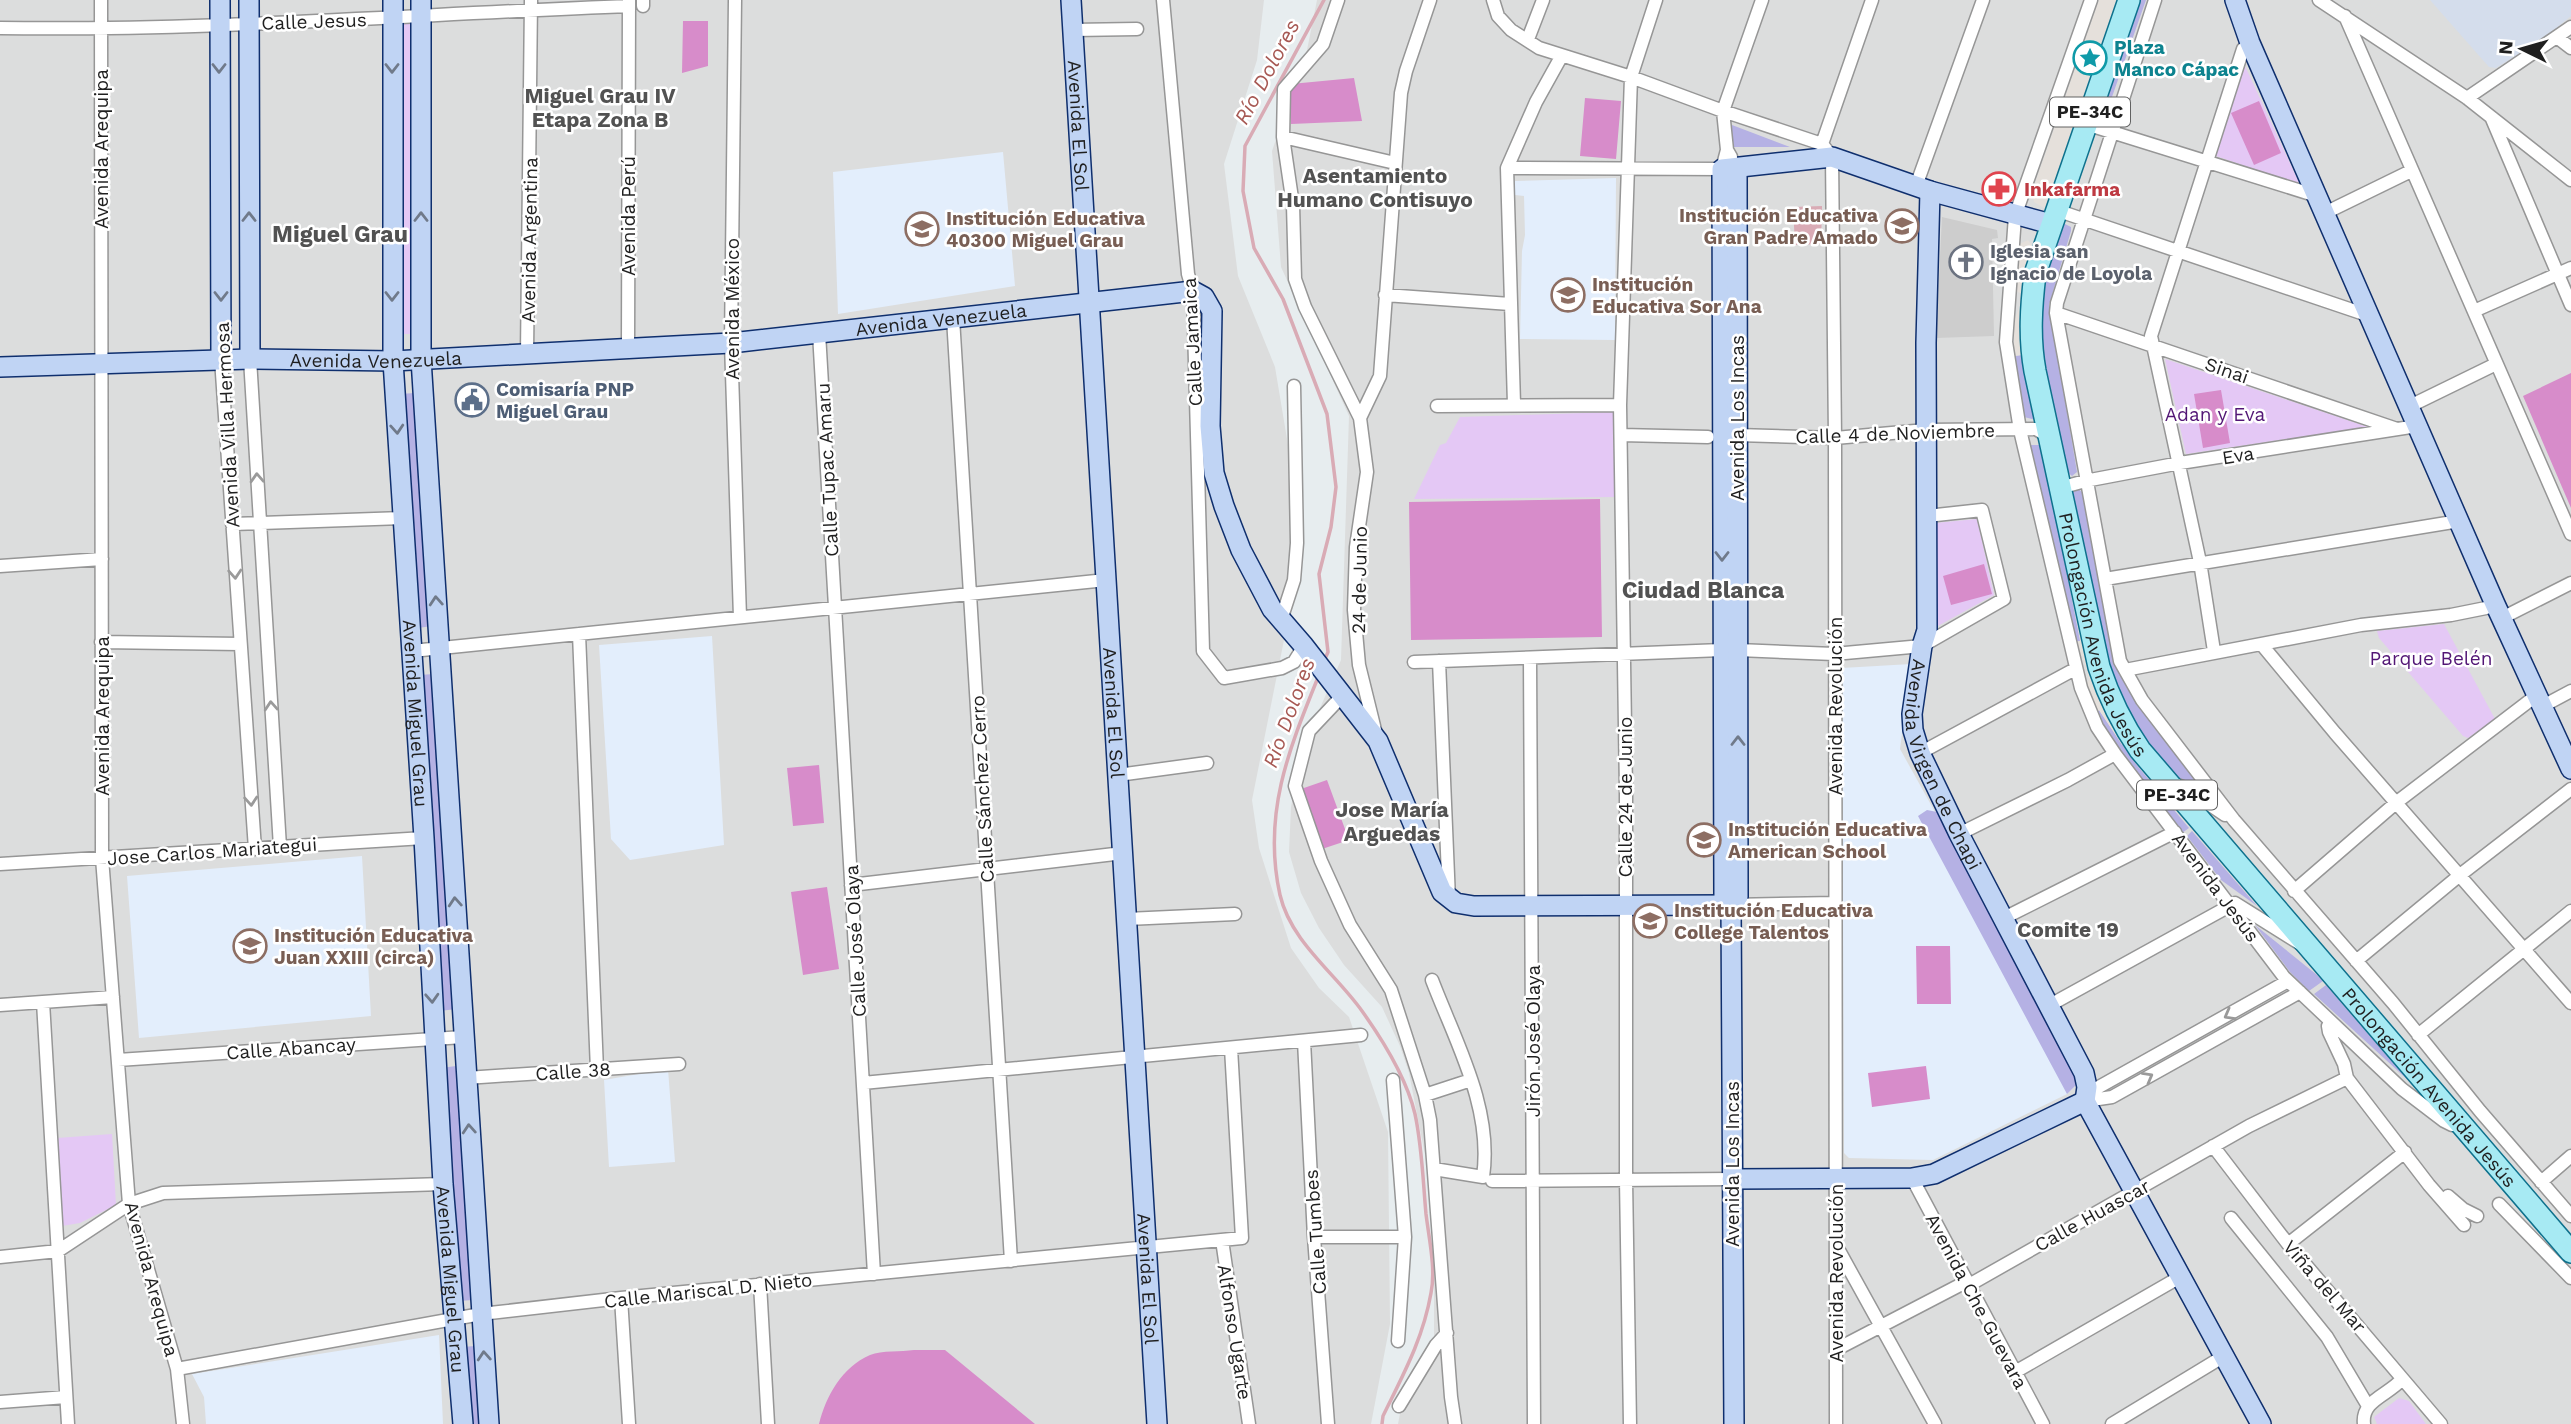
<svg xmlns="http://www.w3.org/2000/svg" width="2571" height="1424" viewBox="0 0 2571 1424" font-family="'Work Sans',sans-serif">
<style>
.residential{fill:#dcdddd}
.education{fill:#e3eefc}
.religious{fill:#cdcdcd}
.farmland{fill:#d4ddec}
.grass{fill:#b5b1e4}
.park{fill:#e4c8f5}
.pitch{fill:#d78cca}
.plaza{fill:#e5e0db}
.water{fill:#d9abb5}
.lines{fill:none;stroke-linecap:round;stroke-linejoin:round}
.stream{stroke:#d9abb5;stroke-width:3.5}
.street-casing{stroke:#969696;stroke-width:15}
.secondary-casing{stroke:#0f2f6e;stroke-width:22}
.primary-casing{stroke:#0e718d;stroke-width:24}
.street{stroke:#fff;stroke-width:12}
.secondary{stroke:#c0d4f4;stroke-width:19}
.primary{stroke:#a7eaf3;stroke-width:21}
.oneway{stroke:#707a8a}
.oneway2{stroke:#9a9a9a}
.labels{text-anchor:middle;stroke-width:5;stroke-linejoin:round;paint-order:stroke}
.shield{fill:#fff;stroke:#626262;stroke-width:2}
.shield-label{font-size:18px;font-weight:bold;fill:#1f1f1f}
.street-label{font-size:19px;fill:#1f1f1f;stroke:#fff}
.culture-label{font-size:19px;font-weight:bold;fill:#0d838f;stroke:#fff;text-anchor:start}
.health-label{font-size:19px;font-weight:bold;fill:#be3a42;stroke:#fff;text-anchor:start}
.education-label{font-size:19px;font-weight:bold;fill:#785e54;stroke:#fff;text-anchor:start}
.worship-label{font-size:19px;font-weight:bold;fill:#5b616d;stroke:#fff;text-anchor:start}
.service-label{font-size:19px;font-weight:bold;fill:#4e5e75;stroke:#fff;text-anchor:start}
.park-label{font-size:19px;fill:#521675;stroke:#fff}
.water-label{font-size:21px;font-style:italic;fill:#a75954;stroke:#fff}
.neighbourhood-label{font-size:21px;font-weight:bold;fill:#525252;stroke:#fff}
.quarter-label{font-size:23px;font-weight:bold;fill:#525252;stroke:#fff}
</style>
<rect width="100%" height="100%" fill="#e7edef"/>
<path class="residential" d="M0,0H1264L1257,60L1224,164L1238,276L1275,367L1292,469V600L1252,800L1259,848L1291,948L1319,988L1349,1017L1388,1132L1390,1324L1371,1424H0Z
M1317,0H2571V1424H1398L1402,1403L1434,1338V1201L1409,1073L1400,1046L1382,1007L1344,965L1319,928L1301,893L1289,852L1291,807L1303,747L1341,660L1349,416L1281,267L1272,151L1307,50Z"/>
<path class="education" d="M1003,152L1015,286L838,314L833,172Z
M1616,178L1615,340L1520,339L1522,251L1525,235L1524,196L1515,195V181Z
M712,636L724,845L630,860L611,839L599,645Z
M1911,664L1900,749L2010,947L2076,1085L2067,1094L1933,1160L1849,1158L1844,1153L1842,668Z
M362,856L371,1016L139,1038L127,876Z
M668,1069L675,1162L609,1167L604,1080Z
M439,1335L443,1424H206L204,1397L192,1374Z"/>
<path class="religious" d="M1942,217L1997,230L1998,238L1992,239L1994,336L1936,338Z"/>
<path class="farmland" d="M2430,0H2571V16L2543,39L2496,68L2489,67Z"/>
<path class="grass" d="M2138,0H2146L2106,114L2101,116L2098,115Z
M1732,125L1790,147H1729Z
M2065,224L2071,227V231L2049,305L2077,472L2072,476L2067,472L2038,340L2041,286L2061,225Z
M2022,355L2036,420L2024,417L2014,356Z
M415,393L432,626L418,628L400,394Z
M2030,445H2042L2080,641L2074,642Z
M2077,488L2082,492L2099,585L2104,589L2115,666L2137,703L2207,794L2170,776L2146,745L2114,686L2071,492Z
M434,674L456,1009L440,1011L419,675Z
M2099,710L2135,763L2189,828L2182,833C2152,794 2120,756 2096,713Z
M1927,810L1937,812L2076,1074V1085L2067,1094L1918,816Z
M2192,831L2257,906L2221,880L2187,836Z
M2255,925L2317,975L2323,981L2309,991L2290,972Z
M2326,985L2410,1082L2314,994Z
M456,1066L473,1300L459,1301L441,1068Z
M475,1346L481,1424H467L462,1347Z"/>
<path class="park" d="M402,23L412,24L417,327L411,334H403L398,324Z
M2245,66L2300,185L2216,156Z
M2165,359L2368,427L2186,454Z
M1615,412L1614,497L1414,499L1440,445L1446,443L1460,417Z
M1977,519L1994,595L1936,627L1935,523Z
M2444,624L2495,719L2468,738L2463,736L2379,638L2377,631Z
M112,1134L116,1205L80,1223L62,1226L57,1138Z
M2399,1398L2409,1401L2426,1424H2377L2374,1417Z"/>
<path class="pitch" d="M683,21H708V66L682,73Z
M1354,78L1362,121L1291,124L1287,89L1291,84Z
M1585,98L1621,101L1616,159L1580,156Z
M2259,101L2281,153L2254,165L2231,113Z
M2571,373V508L2523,396Z
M2221,390L2230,443L2203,448L2194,394Z
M1600,499L1602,637L1411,640L1409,502Z
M1984,564L1992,594L1951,605L1943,576Z
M819,765L824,823L793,826L787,768Z
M1327,780L1349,840L1322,849L1301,789Z
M827,887L839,969L803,975L791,892Z
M1916,946H1950L1951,1004H1917Z
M1926,1066L1930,1099L1872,1107L1868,1073Z
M914,1350H945L1035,1424H819C826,1396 842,1367 870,1355C882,1350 901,1352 914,1350Z"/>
<path class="plaza" d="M2099,0H2122L2049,205L2044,208L2034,202L2032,192Z
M2028,240L2033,247L2027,288L2020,293L2016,291L2014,286L2019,244Z
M2019,308L2022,310V355L2014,356V321Z
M2080,641L2086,643L2126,742L2122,745L2099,710L2096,713L2084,683L2089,681L2086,667L2082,656H2078L2074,642Z"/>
<path class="water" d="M1822,206L1821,244L1795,245L1793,207Z"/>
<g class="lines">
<path class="stream" d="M1324,661L1328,652L1319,574L1331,527L1336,487L1327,414L1283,299L1254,248L1243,191L1245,146L1324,0
M1319,675C1289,749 1262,814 1280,895C1291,942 1335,973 1362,1011C1382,1039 1407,1080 1415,1114C1422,1146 1423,1181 1426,1214C1429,1239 1436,1269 1431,1293C1423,1339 1403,1375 1383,1416L1382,1424"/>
<defs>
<path id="street" d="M101,0L102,858L129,1204L177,1369L183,1424
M735,0L731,343L740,617
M1163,0L1188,274L1193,291L1203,651L1224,678L1282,668L1294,662L1304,646
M1338,0L1323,44L1284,89L1283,137L1293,205L1295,279L1305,307L1360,418L1367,472L1356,547L1354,610L1359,665L1376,734
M1493,0L1498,16L1511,30L1539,48L1631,77L1723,111L1822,144L1832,157L1835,438L1836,1424
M2091,0L2015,216L2006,342L2020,430L2081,688L2097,727L2115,754L2284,977L2402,1089L2444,1121L2452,1125L2459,1123
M2155,0L2057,303L2056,313L2120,661L2142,700L2234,820L2393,1003L2480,1111L2571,1216
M2319,0L2467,98L2571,180
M643,6V0
M2345,16L2571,534
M0,28C210,31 419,14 629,6
M1073,30L1137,29
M2558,38L2571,48
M1528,39L1543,0
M2467,98L2571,27
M2492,119L2571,305
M2086,124L2317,196
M1283,137L1395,163
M1822,144L1872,0
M1731,157L1727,150L1723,111L1762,0
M1507,168L1722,169L1727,150
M1916,186L1983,0
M2056,210L2370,316
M2325,213L2411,171
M1385,295L1510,304
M2474,311L2571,268
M2056,313L2397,429
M953,318L1011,1261
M819,333L874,1274
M628,349L629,0
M527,354L531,0
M221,359L255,849
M250,359L280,847
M1514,404L1507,168L1536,102L1561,57
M1437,406L1620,405
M2408,407L2496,364
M1360,418L1380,376L1401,93L1406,71L1430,0
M1621,435L1708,437
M1737,435L1835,438L1926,430L2036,429L2049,437
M2060,488L2085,481L2180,463L2417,426
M232,524L403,518
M0,566L102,559
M2105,579L2459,521
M2502,618L2571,583
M1281,620L1294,580L1297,543L1294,386
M579,634L597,1070
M101,642L240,644
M2262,645L2335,733L2571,1003
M1738,650L1834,654L1922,646L2004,599L1982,510L1927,516
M412,651L1106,580
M2214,651L2200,562L2151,336L2243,49L2250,43
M1530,658L1534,1424
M1439,661L1449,899
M1414,662L1722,650
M2125,670L2361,625L2451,615L2486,608L2495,604
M1343,695L1309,731L1295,786L1321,861L1350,925L1391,990L1425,1095L1430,1120L1451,1397L1455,1424
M2543,706L2571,691
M1920,753L2075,669
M1118,775L1207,763
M2175,784L2185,788L2225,815
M1959,834L2068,780L2115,754
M0,864L424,838
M851,885L1123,853
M2294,891L2397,802L2537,695
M1731,905L1835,903
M2004,918L2175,832
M1127,919L1235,914
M2356,961L2460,875L2571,789
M1432,980C1456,1043 1493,1108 1483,1177L1434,1169
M43,1002L68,1424
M0,1005L113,997
M2050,1005L2235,903L2302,945
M2331,1022L2328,1026L2329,1032L2344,1064L2347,1078L2429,1185L2464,1225
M2418,1035L2571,911
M1304,1041L1314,1237L1328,1424
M118,1060L463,1037
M466,1078L679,1064
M1393,1080L1405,1237L1398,1341
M863,1083L1361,1035
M1425,1095L1471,1080
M2085,1100L2097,1088L2288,981
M2085,1101L2112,1097L2300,992
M2213,1146L2288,1244L2441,1424
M1912,1178L2043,1424
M1492,1181L1732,1179
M2541,1182L2571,1156
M2448,1196L2463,1209L2477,1216
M2499,1204L2571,1278
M2231,1218L2327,1337L2368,1406
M1314,1237H1405
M1222,1240L1249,1424
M2288,1244L2405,1152
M1837,1247L1935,1424
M0,1257L58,1251L129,1204L163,1193L443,1184
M760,1284L768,1424
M621,1298L629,1424
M1837,1349L1960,1285H1969L2249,1126L2347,1078
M177,1369L481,1314L621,1298L1242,1238L1231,1048
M2015,1372L2180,1277
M0,1402L66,1397
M1399,1406L1436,1345L1447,1333
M1630,1424L1626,1180V791L1620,405L1631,77L1656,0
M2112,1424L2224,1356
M2364,1424C2361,1400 2389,1395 2402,1379"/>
<g id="secondary">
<path d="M220,0L221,359"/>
<path d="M249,0L250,359"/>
<path id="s1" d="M393,0V361L424,838L443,1184L463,1424"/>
<path d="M421,0V359L489,1424"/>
<path id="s2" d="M1071,0L1157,1424"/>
<path d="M2235,0L2250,43L2495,604L2571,769"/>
<path id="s3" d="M1930,191L1926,343L1927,630L1922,646L1912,714L1913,730L1920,753L1959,834L2084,1073L2087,1087L2085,1101"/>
<path id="s4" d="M0,367L250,359L393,361L731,343L1193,291L1204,297L1212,311L1210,426L1214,473L1224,506L1241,550L1272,609L1304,646L1378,741L1442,892L1456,903L1474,906L1731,905"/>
<path d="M1731,905L1724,897L1722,169L1832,157L1930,191L2051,224"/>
<path d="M2085,1101L2261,1424"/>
<path d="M1732,1179L1912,1178L1934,1174L2085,1101"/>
<path d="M1734,1424L1731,905L1738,897L1737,169"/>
</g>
<g id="primary">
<path id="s5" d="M2129,0L2035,274C2031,307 2029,338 2035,371L2099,667C2109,697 2122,724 2140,750L2571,1252"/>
</g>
</defs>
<use href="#street" class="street-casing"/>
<use href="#secondary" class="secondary-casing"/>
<use href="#primary" class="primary-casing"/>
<use href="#street" class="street"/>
<use href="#secondary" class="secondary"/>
<use href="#primary" class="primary"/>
</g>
<defs><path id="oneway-chevron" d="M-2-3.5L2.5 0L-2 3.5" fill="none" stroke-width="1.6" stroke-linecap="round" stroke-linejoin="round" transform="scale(1.75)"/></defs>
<g class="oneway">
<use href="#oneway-chevron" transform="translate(219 68) rotate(90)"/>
<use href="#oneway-chevron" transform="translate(392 68) rotate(90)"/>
<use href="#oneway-chevron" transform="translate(249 217) rotate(-90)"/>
<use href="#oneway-chevron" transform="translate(421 217) rotate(-90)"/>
<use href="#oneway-chevron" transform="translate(221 296) rotate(90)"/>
<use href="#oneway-chevron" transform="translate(392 296) rotate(90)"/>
<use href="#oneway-chevron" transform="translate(397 429) rotate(86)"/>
<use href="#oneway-chevron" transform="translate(1722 556) rotate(90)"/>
<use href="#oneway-chevron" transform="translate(436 601) rotate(-94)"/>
<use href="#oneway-chevron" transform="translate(1738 741) rotate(-90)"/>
<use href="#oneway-chevron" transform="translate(455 902) rotate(-94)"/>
<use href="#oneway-chevron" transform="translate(432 998) rotate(87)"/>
<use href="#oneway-chevron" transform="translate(469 1129) rotate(-94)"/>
<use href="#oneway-chevron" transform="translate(484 1356) rotate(-94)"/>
</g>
<g class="oneway2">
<use href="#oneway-chevron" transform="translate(257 478) rotate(-93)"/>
<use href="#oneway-chevron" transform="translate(235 574) rotate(86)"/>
<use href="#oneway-chevron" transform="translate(271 706) rotate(-94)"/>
<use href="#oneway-chevron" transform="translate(251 801) rotate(86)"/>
<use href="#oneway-chevron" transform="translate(2229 1015) rotate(151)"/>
<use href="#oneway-chevron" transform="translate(2148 1077) rotate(-29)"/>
</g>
<defs>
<symbol id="sight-ring" viewBox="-11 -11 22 22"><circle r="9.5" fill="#fff" stroke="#0f9aa8" stroke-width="1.5"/><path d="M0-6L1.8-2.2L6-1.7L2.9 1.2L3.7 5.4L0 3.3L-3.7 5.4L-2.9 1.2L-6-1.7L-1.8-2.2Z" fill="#0f9aa8"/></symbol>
<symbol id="pharmacy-ring" viewBox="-11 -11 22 22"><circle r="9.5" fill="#fff" stroke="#e0444e" stroke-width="1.5"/><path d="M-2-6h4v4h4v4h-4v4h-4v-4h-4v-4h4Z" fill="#e0444e"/></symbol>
<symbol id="school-ring" viewBox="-11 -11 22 22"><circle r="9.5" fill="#fff" stroke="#8d6e63" stroke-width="1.5"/><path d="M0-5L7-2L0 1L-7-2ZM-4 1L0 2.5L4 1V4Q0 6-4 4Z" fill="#8d6e63"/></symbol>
<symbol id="church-ring" viewBox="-11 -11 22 22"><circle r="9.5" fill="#fff" stroke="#6b7280" stroke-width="1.5"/><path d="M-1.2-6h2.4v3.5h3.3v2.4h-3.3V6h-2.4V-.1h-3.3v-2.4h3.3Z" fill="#6b7280"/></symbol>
<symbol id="civic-ring" viewBox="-11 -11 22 22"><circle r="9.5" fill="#fff" stroke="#5c6f8a" stroke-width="1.5"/><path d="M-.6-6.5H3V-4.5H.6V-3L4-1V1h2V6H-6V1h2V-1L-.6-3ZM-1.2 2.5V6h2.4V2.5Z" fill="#5c6f8a"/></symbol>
</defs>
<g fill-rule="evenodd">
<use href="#sight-ring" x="2071" y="39" width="38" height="38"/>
<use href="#pharmacy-ring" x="1980" y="170" width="38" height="38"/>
<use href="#school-ring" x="1883" y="207" width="38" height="38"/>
<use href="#school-ring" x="903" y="210" width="38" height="38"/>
<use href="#church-ring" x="1947" y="243" width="38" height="38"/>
<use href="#school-ring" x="1549" y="276" width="38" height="38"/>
<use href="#civic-ring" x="453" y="381" width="38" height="38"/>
<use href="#school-ring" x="1685" y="821" width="38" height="38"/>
<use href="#school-ring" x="1631" y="902" width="38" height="38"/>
<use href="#school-ring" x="231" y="927" width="38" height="38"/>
</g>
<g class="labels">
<g class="shield">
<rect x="2050" y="97.5" width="80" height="29" rx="5"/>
<rect x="2137" y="780.5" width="80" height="29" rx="5"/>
</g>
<g class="shield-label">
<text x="2090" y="118">PE-34C</text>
<text x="2177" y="801">PE-34C</text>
</g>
<g class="street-label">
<text transform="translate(314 21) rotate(-2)" y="7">Calle Jesus</text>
<text dy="7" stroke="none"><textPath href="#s2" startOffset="126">Avenida El Sol</textPath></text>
<text transform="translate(101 149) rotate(-90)" y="7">Avenida Arequipa</text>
<text transform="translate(628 216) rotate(-90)" y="7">Avenida Perú</text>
<text transform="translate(529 240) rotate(-89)" y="7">Avenida Argentina</text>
<text transform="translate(732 309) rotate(-90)" y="7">Avenida México</text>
<text dy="7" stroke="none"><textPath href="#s4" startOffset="943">Avenida Venezuela</textPath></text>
<text transform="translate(1192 342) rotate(-93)" y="7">Calle Jamaica</text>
<text dy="7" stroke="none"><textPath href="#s4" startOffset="376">Avenida Venezuela</textPath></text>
<text transform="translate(2227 370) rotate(19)" y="7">Sinai</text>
<text transform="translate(1737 418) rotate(-90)" y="7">Avenida Los Incas</text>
<text transform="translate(227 425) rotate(-93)" y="7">Avenida Villa Hermosa</text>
<text transform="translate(1895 433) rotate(-2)" y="7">Calle 4 de Noviembre</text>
<text transform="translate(2238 455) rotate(-9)" y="7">Eva</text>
<text transform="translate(827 470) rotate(-93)" y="7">Calle Tupac Amaru</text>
<text transform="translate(1359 580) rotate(-89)" y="7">24 de Junio</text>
<text dy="7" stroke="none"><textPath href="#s5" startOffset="660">Prolongación Avenida Jesús</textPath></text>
<text transform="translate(1835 706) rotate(-90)" y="7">Avenida Revolución</text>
<text dy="7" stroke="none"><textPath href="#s1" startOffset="714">Avenida Miguel Grau</textPath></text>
<text dy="7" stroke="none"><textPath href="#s2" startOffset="714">Avenida El Sol</textPath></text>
<text transform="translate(102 716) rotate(-90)" y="7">Avenida Arequipa</text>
<text dy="7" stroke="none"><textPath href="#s3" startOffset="581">Avenida Virgen de Chapi</textPath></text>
<text transform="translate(982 789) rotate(-93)" y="7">Calle Sánchez Cerro</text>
<text transform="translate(1625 797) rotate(-90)" y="7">Calle 24 de Junio</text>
<text transform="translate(212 851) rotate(-4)" y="7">Jose Carlos Mariategui</text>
<text transform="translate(2216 887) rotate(53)" y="7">Avenida Jesús</text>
<text transform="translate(855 941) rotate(-93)" y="7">Calle José Olaya</text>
<text transform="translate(1533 1041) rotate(-90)" y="7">Jirón José Olaya</text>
<text transform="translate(291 1048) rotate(-4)" y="7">Calle Abancay</text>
<text transform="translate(573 1071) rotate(-4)" y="7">Calle 38</text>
<text dy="7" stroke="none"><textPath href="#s5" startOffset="1227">Prolongación Avenida Jesús</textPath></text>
<text transform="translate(1732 1164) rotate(-90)" y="7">Avenida Los Incas</text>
<text transform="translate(2092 1215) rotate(-29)" y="7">Calle Huascar</text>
<text transform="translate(1315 1232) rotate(-94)" y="7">Calle Tumbes</text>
<text transform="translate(1836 1273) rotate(-90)" y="7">Avenida Revolución</text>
<text dy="7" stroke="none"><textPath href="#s1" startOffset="1281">Avenida Miguel Grau</textPath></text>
<text dy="7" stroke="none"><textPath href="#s2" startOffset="1281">Avenida El Sol</textPath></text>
<text transform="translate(152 1279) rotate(75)" y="7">Avenida Arequipa</text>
<text transform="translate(2325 1286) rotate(49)" y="7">Viña del Mar</text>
<text transform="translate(708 1290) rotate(-6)" y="7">Calle Mariscal D. Nieto</text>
<text transform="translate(1977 1301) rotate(62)" y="7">Avenida Che Guevara</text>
<text transform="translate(1235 1332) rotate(81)" y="7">Alfonso Ugarte</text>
</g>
<g class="culture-label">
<text x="2114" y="54">Plaza<tspan x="2114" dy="22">Manco Cápac</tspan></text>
</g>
<g class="health-label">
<text x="2024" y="196">Inkafarma</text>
</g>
<g class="education-label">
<text x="1878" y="222" text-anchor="end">Institución Educativa<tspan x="1878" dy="22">Gran Padre Amado</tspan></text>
<text x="946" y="225">Institución Educativa<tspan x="946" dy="22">40300 Miguel Grau</tspan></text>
<text x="1592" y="291">Institución<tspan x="1592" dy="22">Educativa Sor Ana</tspan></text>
<text x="1728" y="836">Institución Educativa<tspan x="1728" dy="22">American School</tspan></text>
<text x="1674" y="917">Institución Educativa<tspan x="1674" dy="22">College Talentos</tspan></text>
<text x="274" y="942">Institución Educativa<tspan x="274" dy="22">Juan XXIII (circa)</tspan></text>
</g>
<g class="worship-label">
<text x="1990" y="258">Iglesia san<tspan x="1990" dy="22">Ignacio de Loyola</tspan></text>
</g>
<g class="service-label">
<text x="496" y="396">Comisaría PNP<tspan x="496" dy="22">Miguel Grau</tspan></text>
</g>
<g class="park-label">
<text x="2215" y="421">Adan y Eva</text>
<text x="2431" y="665">Parque Belén</text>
</g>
<g class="water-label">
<text transform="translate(1267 72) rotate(-62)" y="7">Río Dolores</text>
<text transform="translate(1289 713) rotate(-70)" y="7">Río Dolores</text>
</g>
<g class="neighbourhood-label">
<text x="600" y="103">Miguel Grau IV<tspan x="600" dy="24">Etapa Zona B</tspan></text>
<text x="1375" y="183">Asentamiento<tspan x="1375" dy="24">Humano Contisuyo</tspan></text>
<text x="1392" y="817">Jose María<tspan x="1392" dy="24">Arguedas</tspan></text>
<text x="2068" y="937">Comite 19</text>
</g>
<g class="quarter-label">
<text x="340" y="242">Miguel Grau</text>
<text x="1703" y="598">Ciudad Blanca</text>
</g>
</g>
<g transform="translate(2522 49) rotate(275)" stroke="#ffffff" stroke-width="5" paint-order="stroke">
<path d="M0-5L12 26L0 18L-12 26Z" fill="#1f1f1f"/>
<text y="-10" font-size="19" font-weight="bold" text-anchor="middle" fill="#1f1f1f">N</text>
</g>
</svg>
